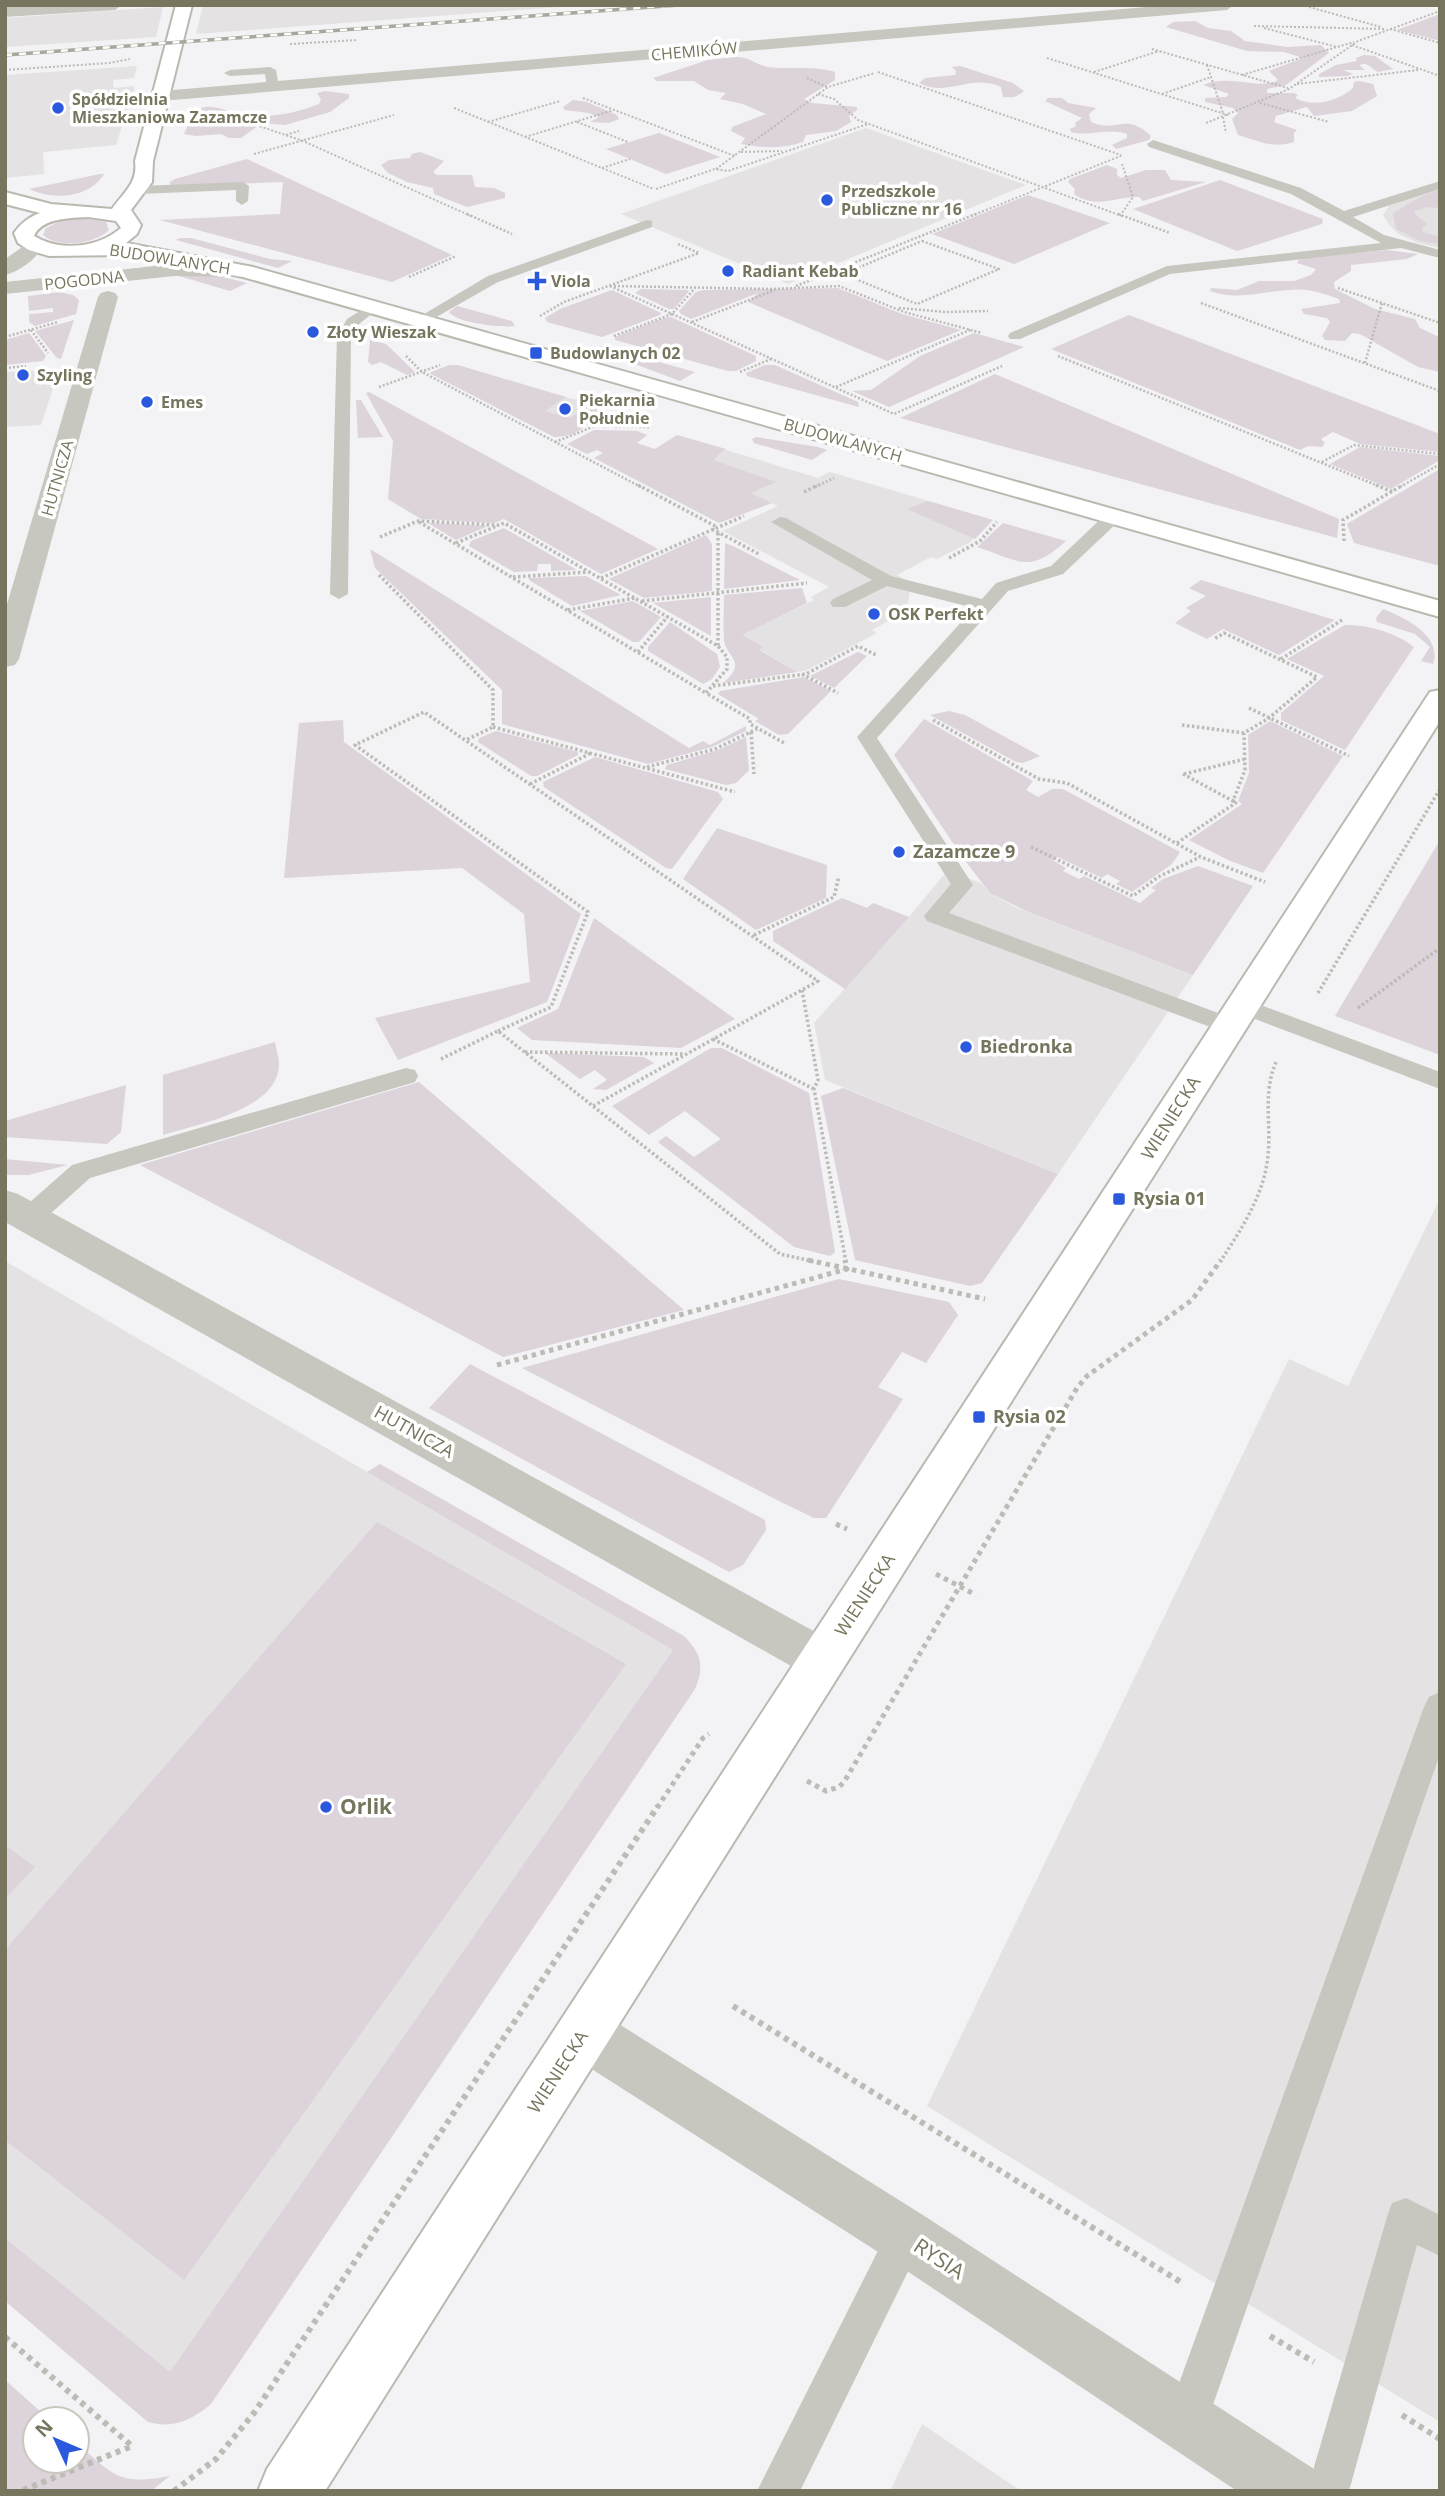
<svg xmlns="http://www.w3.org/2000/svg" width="1445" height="2496" viewBox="0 0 1445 2496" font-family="'Open Sans',sans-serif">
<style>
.built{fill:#e4e2e3}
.green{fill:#dcd3db}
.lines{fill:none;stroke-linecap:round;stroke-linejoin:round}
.secondary-casing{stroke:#bab9b0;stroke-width:4}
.path-far4{stroke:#bcbbb6;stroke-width:2;stroke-dasharray:2 2;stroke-linecap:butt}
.path-far3{stroke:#bcbbb6;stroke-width:2.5;stroke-dasharray:2 2;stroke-linecap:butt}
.path-far2{stroke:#bcbbb6;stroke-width:3.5;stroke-dasharray:2.5 2.5;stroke-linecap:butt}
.path-far1{stroke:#bcbbb6;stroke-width:5;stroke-dasharray:4.5 4.5;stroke-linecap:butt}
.path{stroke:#bcbbb6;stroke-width:6;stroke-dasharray:5 5;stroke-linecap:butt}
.lane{fill:#c7c7c0;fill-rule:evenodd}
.street{fill:#c7c7c0;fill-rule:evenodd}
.secondary{fill:#fff;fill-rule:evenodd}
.rail-casing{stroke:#a8a79b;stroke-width:3.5}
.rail{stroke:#fff;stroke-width:2.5;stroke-dasharray:7;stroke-linecap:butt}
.poi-dot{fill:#2a59dd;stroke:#fff;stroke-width:2.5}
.labels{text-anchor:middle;stroke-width:7;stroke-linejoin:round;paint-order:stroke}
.far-street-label{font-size:16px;fill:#77755d;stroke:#fff}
.far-poi-label{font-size:16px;font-weight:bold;fill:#77755d;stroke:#fff;text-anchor:start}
.poi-label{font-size:18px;font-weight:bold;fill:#77755d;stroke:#fff;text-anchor:start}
.street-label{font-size:18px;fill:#77755d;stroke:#fff}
.near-poi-label{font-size:21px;font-weight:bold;fill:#77755d;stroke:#fff;text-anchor:start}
.near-street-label{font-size:21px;fill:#77755d;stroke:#fff}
</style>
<rect width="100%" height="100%" fill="#f3f2f5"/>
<path class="built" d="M203,5H585L196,34Z
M163,7L156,37L5,47V18Z
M137,66L134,78L113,80L114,88L135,86L116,145L43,152L44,174L5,178V75Z
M866,128L1026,185L788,284L621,214Z
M1440,183V248L1418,243L1400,235L1390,226L1383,215L1389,206L1379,200Z
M59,370L41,425L5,427V372Z
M566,397L592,404L570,419L544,411Z
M726,450L818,478L830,472L993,520L969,543L937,559L931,557L897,575L911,583L908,603L894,611L895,617L872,630L877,633L805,671L797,672L758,649L741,635L814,600L811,597L829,587L723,531L778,506L751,493L775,482L712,460Z
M947,871L981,883L990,893L1015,907L1193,975L1058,1174L825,1080L814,1023L909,917Z
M1440,1199V2422L927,2106L1289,1359L1348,1386Z
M5,1261L673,1650L170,2373L5,2238Z
M922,2424L1021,2491H890Z"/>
<path class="green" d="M1440,14V41L1397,30Z
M1195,21L1208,28L1231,31L1245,41L1287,47L1321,45L1329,53L1286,85L1267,89V93H1294L1298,95L1295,98C1314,108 1338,101 1353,88L1354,82L1359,81L1373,84L1377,96L1352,111L1314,116L1307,107L1276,116L1274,122L1297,130L1294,133V142C1273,149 1259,141 1238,135L1232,119L1238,113L1233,108L1205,102V98L1226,97L1229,94L1203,85C1229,73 1261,91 1278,80L1269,71L1303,58L1284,52L1247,51L1166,27L1173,22Z
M1364,55L1375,56L1393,69L1378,72C1371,69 1369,61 1359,65L1365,70H1343L1353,74L1348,76L1319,77V74L1336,65L1357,61L1356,58Z
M737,57C749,57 757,65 768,67C790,70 813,65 835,72V80L804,99L812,103L857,107V110L849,116L851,122L836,131L806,135L803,142C783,149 762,148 741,144L745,138L731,131L732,127L766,114L743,104L720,99L726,93L708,90L694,81H657L653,78L708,60Z
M960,66L1013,83L1024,91C1017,97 1012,98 1003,97L1001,87C970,73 948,98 919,83L925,78L955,75L956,71L952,67Z
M325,91L349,94V98L330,112L285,125L262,123L241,138H229L221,134L196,136L184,134L189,123L195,119L190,116C210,94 231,118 253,117C276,116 297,113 319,104L321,99L317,93Z
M1048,98H1062L1068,103L1096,108L1089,114L1091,122C1117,134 1125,111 1151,136L1149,140L1116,149L1112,145L1127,138V134C1107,127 1090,137 1071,132L1070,129L1076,126L1075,123L1082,118L1045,101Z
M573,100L587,102L617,115L619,119L609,123L590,122L599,117L589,113L565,110L563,107Z
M659,133L720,157L666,174L606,149Z
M420,152L444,161L433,172L437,175H472L475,187L494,188L505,193V198L467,207L434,194L433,188L407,182L388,173L381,165L389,160L410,158L412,154Z
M247,159L452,255L392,282L160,220L280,214L283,182L170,186V182L175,179Z
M1107,165L1117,169V175L1121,178L1146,170H1165L1171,180L1206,182L1143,201L1139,197C1115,196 1097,210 1074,194L1075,189L1068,182L1070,179Z
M100,174H104C89,199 52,200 29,189Z
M1220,180L1323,219L1322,224L1237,251L1133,209Z
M1440,190V208L1428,207L1415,211V214L1427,224L1422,228L1423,232L1440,237V244L1420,241L1396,229L1393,214C1402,207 1429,191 1440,190Z
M1028,195L1110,223L1014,264L932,234Z
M81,218L106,222L109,230C95,244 59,249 43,235L46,228L60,221Z
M180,238H191L270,259L292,261L278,268L176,240Z
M1387,250L1418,254L1407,259L1351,265V271L1334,282L1335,289L1375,309L1415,319L1420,328L1439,337L1440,372L1418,367L1360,334L1352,333L1345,341L1325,340L1322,336L1330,322L1327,318L1304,314L1301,309L1340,303L1339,299C1324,294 1308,288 1291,290C1263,291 1237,301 1210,291L1211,288L1237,290L1259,281H1294L1311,275L1316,269L1297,263L1299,260L1309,257Z
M207,273L247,283L230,291L172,274Z
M838,288L902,314L961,330L887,361L748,302L758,293L691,319L681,314L679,311L696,292L703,290Z
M641,289L686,290L689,291L674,309H669L635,293Z
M612,290L661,313L660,315L602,337L547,322L545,318L560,309Z
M60,292L73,295L79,300L76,314L35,326L29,322V314L53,312V308L29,311L28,296Z
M457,306L512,321L515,326C501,328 457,323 449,312Z
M1129,315L1440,434V452L1360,444L1333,432L1321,439L1325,443L1322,447L1308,446L1300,450L1051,349Z
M671,317L756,356V361L736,371H728L615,340V337L664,318Z
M74,320L61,359L57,358L35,331Z
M29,333L46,356L43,361L5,365V340Z
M974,333L1024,347L889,407L852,391L871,390L920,356Z
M370,340L386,344L415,372L407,375L381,362L372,365L368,362Z
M601,346L695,372L680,381L592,348Z
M449,365H458L566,397L545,411L570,418L592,404L602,410C588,425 577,437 554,437L429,373Z
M765,365H775L858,402L859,407L747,376L746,373Z
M995,374L1339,519L1337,538L900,418Z
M369,392L658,549L601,574L504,519L494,523L421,519L388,499L393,441L366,393Z
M356,400H361L383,437L358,438Z
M594,430L637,431L647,435L637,443L655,449L677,435L726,449L713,460L776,482L751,493L772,503L719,523L594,458L603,453L597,450L587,454L567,444Z
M756,437L818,447L827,450L812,460L754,443L752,439Z
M1360,447L1440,456V460L1391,489L1330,464Z
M1440,469V566L1354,543L1347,524Z
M928,501L993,520L975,539L907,509Z
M428,523L488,526L456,540Z
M1003,523L1066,541C1028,575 1021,561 977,547Z
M504,528L577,570L551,571V564H538L537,571L514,572L469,546L471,541Z
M706,535L712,544V591L644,598L609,579Z
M725,543L733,546L800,580L724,589Z
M370,549L689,748L703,741L710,745L746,726V731L712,747L648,764L502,724V690L375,568Z
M586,576L621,595L572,606L529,580V578Z
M1201,580L1335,620L1279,655L1223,629L1207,639L1175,623L1191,611L1186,608L1206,596L1189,588Z
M802,588L807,603L742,635L763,647L759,650L797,672L723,683C749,661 726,658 724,640C723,626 724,610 724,595Z
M711,597V636L653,603Z
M633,601L661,617L639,642H633L580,611Z
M1383,609C1404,617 1443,636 1433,664L1421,661L1430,647L1415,634L1377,622L1376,618Z
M670,622L717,654L720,667L712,679L703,684L648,651V647Z
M1345,625C1366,624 1397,633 1414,647L1345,750L1281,720V713L1324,676L1287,659Z
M858,652L867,656L834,688L810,676Z
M804,677L831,691L788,734L779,735L755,721L759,719L718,694L720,691Z
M949,711L965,715L1040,756L1023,763L1016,762L930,715Z
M924,719L1033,781L1026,790L1038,797L1052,789H1063L1180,852L1172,864L1132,892L1116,884L1120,881L1107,874L1102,878L1058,857L1052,860L1066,868L1063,871L1079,879L1084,876L1140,903L1156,890L1151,888L1163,879L1198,866L1253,886L1193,975L1026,911L990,893L963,858L894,755Z
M343,720L344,742L581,914L547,1002L398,1060L375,1018L530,982L524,914L462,868L284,878L299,723Z
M1270,721L1343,756L1263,873L1228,860L1189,840L1242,804L1238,801L1249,773L1248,735Z
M496,731L578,752V755L537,776H531L478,742L479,738Z
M746,737L749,770L736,783L726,785L665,769L667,765L718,750Z
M595,757L718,792L723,799L672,869L666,868L544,787L543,782Z
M717,828L827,865L826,898L756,930L683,879Z
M1440,840V1055L1335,1016Z
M842,898L867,908L873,903L909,917L845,989L773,941V931Z
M594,918L735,1019L681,1048L532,1040L517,1028L558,1009Z
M275,1042C276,1049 279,1057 279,1064C279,1110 197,1124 163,1135V1075Z
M711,1048H722L809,1093L835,1252L830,1256L794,1247L658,1142L666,1136L694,1157L721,1139L685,1111L649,1135L612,1106Z
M545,1053L644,1057L654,1063L606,1090L593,1089L607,1080L595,1070L580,1079Z
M419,1082L684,1310L503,1357L140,1165Z
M126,1085L121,1132L107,1144L5,1137V1121Z
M843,1088L1058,1174L982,1283L970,1286L855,1260L821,1096Z
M5,1159L68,1165L28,1175H5Z
M839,1279L949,1302L958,1315L926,1363L902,1352L878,1387L903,1399L826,1518H814L779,1501L522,1368Z
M470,1364L765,1520L766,1530L743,1565L729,1572L429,1408Z
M380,1464L684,1636C701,1653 705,1666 695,1689L211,2404C192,2420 173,2429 148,2422L5,2301V2238L170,2372L673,1650L367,1472Z
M377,1522L626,1664L184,2280L5,2140V1950Z
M5,1845L35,1867L5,1899Z
M5,2380L49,2419H35V2461H77V2443C113,2475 119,2486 170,2476L151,2491H5Z"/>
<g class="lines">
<defs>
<path id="secondary" d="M176,5H192L153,161L152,182L131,210L141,225L137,234L126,243L253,267L1440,601V617L243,277L127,255L49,256L29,250L18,243L14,233C21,223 29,217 40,213L5,204V192L51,204L112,209C124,192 138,183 135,161ZM88,217L116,221L121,228C98,248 60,252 34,236C41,218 71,218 88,217Z
M1440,690V721L325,2491H258L267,2469L1426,698L1430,692Z"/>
</defs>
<use href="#secondary" class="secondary-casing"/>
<path class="path-far4" d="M1309,7L1381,27
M1254,26L1386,29
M1264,28L1337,47
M1390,29L1440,43
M290,44L358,40
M1352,45L1440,76
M1152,49L1288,88
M1047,58L1228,115
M1207,65L1223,113
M5,70L109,63L130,59
M878,72L1121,155
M1094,72L1159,51
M1242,75L1354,42
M807,78L827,87
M1297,84L1418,70
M818,94L834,99L858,120L1122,216
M1162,94L1211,77
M583,98L735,156
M1260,103L1329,122
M454,108L654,189
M1223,117L1226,133
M488,122L560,101
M577,122L628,142
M1206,123L1289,89L1358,41L1440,11
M256,125L303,141L471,216
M286,135L299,131
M525,137L614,110
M741,152L782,151
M254,154L394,115
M602,168L630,159
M716,169L828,87L875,73
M656,189L715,169L728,171L868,124
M971,216L1123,155
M1120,216L1133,197L1122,164"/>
<path class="path-far3" d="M467,214L512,234
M1118,214L1170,233
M922,241L999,269L917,304L843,274Z
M678,244L699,253
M837,270L843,274
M409,277L456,256
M610,286L894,414L1002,366
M614,286L773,289L839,286L904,312L982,333
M796,286L976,214
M1338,288L1440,323
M1201,303L1440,391
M899,308L946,312L988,311
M540,316L564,302L699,253
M692,322L775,290
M31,330L48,353
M614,336L672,314L695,288
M5,337L58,322
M406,356L422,372L641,487
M1058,356L1381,487
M1365,363L1382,303
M5,368L26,366
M740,372L771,359
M379,387L440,365
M836,387L970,330
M595,426L650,427
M555,442L595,426L605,411
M1322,462L1354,445L1440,454
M815,487L834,478
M1400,487L1440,464"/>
<path class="path-far2" d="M638,485L717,527
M1376,485L1393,492
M804,492L818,485
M419,522L706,693
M712,529L759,554
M718,533V646
M380,537L418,521L499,525L504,523L718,646L727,657V669L706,693L750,719V724L786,744
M1344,541L1343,520L1403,485
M456,543L497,526
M949,558L980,541L997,522
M379,575L493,690V727L466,740
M513,577L588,572
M601,578L744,516
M642,601L807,583
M568,610L635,598
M638,652L668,616
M1281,659L1342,620
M802,674L838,693
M713,686L806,674L858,646L876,655
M1249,708L1349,756
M933,720L1039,779L1067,783L1201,857L1265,882
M1182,725L1244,733
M493,727L735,792
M751,732L754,774
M647,767L715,749L757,729
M1183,774L1233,801L1245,770L1244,733L1269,718L1317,677L1224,633L1214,639
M1184,774L1245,759
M530,784L591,753
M1177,843L1237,802L1233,801
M1031,847L1133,896L1158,877L1200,857
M754,935L834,897L839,876
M802,990L818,1080L814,1089L846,1262
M1318,993L1440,789
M1358,1008L1440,948
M498,1031L551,1007L588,912L355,745L424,712L818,981L593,1106
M713,1039L814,1089
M525,1052L684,1054
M441,1059L498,1031L780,1254L816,1262
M1220,1262C1239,1233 1262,1198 1267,1163C1273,1127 1261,1094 1277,1060"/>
<path class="path-far1" d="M808,1260L985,1299
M497,1365L847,1269L845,1260
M836,1524L847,1529
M936,1574L976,1595
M807,1781L826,1791L839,1787L844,1782L1077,1388L1087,1376L1192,1300L1221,1260
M657,1808L703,1738L709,1734"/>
<path class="path" d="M733,2006L1184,2284
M1270,2336L1314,2362
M5,2337L132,2446L21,2491
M1402,2415L1440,2439
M174,2491L216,2459L254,2413L658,1806"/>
<path class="lane" d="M270,67L276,70L279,87L273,90L267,87L265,74L230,76L224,73L230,70Z
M1153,140L1301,188L1344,211L1440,181V189L1353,217L1384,235L1440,250V258L1401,248L1170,274L1020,339H1010L1008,336L1010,333L1167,266L1381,243L1291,194L1149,147L1147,144Z
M243,182L249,186L248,201L242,205L236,201V190L139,194L133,190L139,186Z
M647,220L652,221V227L498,282L426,323H416L414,320L488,276Z
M373,303L380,307L358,325L351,336L348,594L339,599L330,594L337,336L347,319Z
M1113,512L1119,513L1121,517L1119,521L1063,574L1008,591L877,738L973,885L949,913L1237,1020L1241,1026L1237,1032L1229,1034L927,921L924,916L951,884L857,737L974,608L887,586L845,607H833L830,603L833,599L872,580L771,522L780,517L786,518L891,576L982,599L996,583L1051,566L1107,513Z
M1242,998L1440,1072V1089L1234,1011L1230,1006L1234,1001Z
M406,1068L415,1070L418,1076L415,1082L90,1178L39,1224L30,1227L21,1224L17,1217L21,1210L72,1165Z
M1440,1692V1754L1207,2422L1201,2437L1186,2443L1171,2437L1165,2422L1424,1707L1429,1697Z
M1406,2198L1440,2215V2256L1417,2245L1349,2491H1307L1387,2217L1392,2203Z
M906,2218L920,2223L925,2237L800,2491H757L892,2223Z"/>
<path class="street" d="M38,5H122L115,10L5,17V7Z
M1170,5H1234L1227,10L161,101L152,96L161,91Z
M31,239L38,241L41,245C40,258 18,272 5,275V259L21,248L24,241Z
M174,264L246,265L253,267L256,271L253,275L246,277L174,276L5,294V282Z
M108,291L115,293L118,297L19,659L15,665L5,667V611L98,297L101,293Z
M5,1190L18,1194L839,1645L846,1660L839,1675L823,1681L807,1675L5,1222Z
M584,2006L603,2014L926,2217L1314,2469L1323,2491H1237L886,2257L565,2052L557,2033L565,2014Z"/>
<use href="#secondary" class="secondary"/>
<defs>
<path id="rail" d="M5,55L679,5"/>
</defs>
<use href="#rail" class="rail-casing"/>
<use href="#rail" class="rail"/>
</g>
<g class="poi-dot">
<circle cx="58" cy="108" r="7"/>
<circle cx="827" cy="200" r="7"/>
<circle cx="728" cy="271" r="7"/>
<path d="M533.5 270.5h7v7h7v7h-7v7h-7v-7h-7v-7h7z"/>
<circle cx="313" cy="332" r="7"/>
<rect x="529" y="346" width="14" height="14" rx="3.5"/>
<circle cx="23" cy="375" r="7"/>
<circle cx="147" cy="402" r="7"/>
<circle cx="565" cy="409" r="7"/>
<circle cx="874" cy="614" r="7"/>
<circle cx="899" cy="852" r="7"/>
<circle cx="966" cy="1047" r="7"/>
<rect x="1112" y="1192" width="14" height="14" rx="3.5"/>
<rect x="972" y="1410" width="14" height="14" rx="3.5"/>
<circle cx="326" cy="1807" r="7"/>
</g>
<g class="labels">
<g class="far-street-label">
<text transform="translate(694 51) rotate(-5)" y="6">CHEMIKÓW</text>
<text transform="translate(170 259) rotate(9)" y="6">BUDOWLANYCH</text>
<text transform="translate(84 280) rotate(-6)" y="6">POGODNA</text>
<text transform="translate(843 440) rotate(16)" y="6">BUDOWLANYCH</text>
<text transform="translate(57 478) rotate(-74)" y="6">HUTNICZA</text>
</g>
<g class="far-poi-label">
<text x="72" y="105">Spółdzielnia<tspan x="72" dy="18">Mieszkaniowa Zazamcze</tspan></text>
<text x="841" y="197">Przedszkole<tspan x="841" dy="18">Publiczne nr 16</tspan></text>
<text x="742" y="277">Radiant Kebab</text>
<text x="551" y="287">Viola</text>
<text x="327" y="338">Złoty Wieszak</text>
<text x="550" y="359">Budowlanych 02</text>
<text x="37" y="381">Szyling</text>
<text x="579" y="406">Piekarnia<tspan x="579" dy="18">Południe</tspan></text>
<text x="161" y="408">Emes</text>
<text x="888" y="620">OSK Perfekt</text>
</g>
<g class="poi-label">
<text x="913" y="858">Zazamcze 9</text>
<text x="980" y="1053">Biedronka</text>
<text x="1133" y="1205">Rysia 01</text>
<text x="993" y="1423">Rysia 02</text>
</g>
<g class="street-label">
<text transform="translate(1171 1118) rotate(-58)" y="6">WIENIECKA</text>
<text transform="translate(414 1432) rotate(29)" y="6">HUTNICZA</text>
<text transform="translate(865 1595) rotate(-57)" y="6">WIENIECKA</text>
<text transform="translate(558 2072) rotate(-57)" y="6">WIENIECKA</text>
</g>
<g class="near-poi-label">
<text x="340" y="1814">Orlik</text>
</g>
<g class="near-street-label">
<text transform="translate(939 2259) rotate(33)" y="7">RYSIA</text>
</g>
</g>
<rect width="1445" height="2496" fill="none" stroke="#77755d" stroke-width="14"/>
<g transform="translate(56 2440) rotate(314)"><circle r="33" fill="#ffffff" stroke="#c9c8be" stroke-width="2"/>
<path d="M0-5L12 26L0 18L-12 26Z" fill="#2a59dd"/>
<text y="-10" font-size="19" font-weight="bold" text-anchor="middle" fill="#77755d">N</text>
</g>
</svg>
